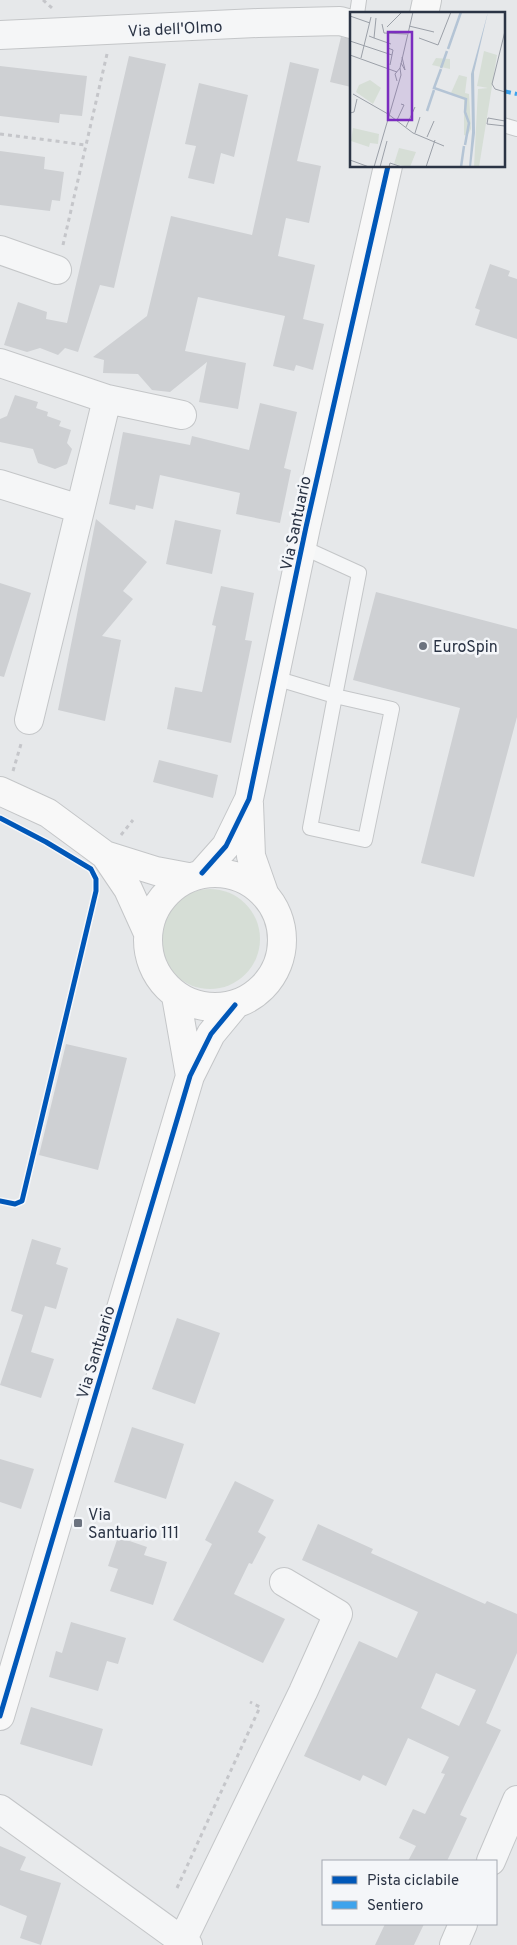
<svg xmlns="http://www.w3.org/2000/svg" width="517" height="1945" viewBox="0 0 517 1945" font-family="Overpass,sans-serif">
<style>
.green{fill:#d6ded6}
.building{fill:#ced0d3;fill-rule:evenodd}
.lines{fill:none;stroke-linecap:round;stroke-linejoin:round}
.lane-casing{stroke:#c4c6c8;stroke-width:16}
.street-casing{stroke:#c4c6c8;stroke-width:30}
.secondary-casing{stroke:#c4c6c8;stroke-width:30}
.path{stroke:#c5c6ca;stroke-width:3;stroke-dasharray:4 4;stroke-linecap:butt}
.lane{stroke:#f5f6f7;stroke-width:14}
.street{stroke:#f5f6f7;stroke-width:28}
.secondary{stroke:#f8f8f8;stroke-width:28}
.quiet{stroke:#3ea3ec;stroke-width:4;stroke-dasharray:8 4;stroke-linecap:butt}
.cycleway-casing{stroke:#f4f6f9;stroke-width:8}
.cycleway{stroke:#0057b8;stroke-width:5}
.poi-dot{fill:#6c737f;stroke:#f4f6f9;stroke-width:2}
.labels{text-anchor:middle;stroke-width:5;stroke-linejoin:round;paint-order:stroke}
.street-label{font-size:16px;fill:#2b3445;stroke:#f4f6f9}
.poi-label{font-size:16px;fill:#2b3445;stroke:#f4f6f9;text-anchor:start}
.inset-river{fill:none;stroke:#b4c4d5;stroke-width:2.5}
.inset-road{fill:none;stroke:#9ba0a8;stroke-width:1}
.view{fill:#7b2cbf;fill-opacity:0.15;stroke:#7b2cbf;stroke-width:2.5}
.inset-edge{fill:none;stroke:#2b3445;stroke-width:2.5}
</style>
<rect width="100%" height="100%" fill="#e6e8ea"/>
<path class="green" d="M160 939a50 50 0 1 1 100 0a50 50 0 1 1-100 0Z"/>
<path class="building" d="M341,37L351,39V87L330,82Z
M129,56L166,64L114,288L100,285L78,352L65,348L58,355L40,348L27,352L4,345L18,302L47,312L46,319L67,323Z
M290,62L319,69L297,161L321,166L309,223L286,218L278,256L315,265L303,319L324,324L313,370L296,365L294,371L273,366L285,316L198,297L185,351L246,363L238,409L199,402L207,362L170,392L152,390L138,374L103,373L104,360L93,357L147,316L171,216L252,235Z
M0,66L87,76L82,116L60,114L59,123L0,116Z
M199,83L248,95L234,157L221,153L214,184L188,178L196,146L185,144Z
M0,151L45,157L44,169L64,172L60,201L52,200L50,211L0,205Z
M490,264L510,271L508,276L517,279V339L475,325L480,310L475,308Z
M15,395L38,402L36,408L48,412L47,416L61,421L59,426L71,430L67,443L72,449L67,464L55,469L38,463L33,449L0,442V419L7,416Z
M260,403L297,412L284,468L291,470L280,523L236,514L240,493L160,475L153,509L136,505L135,510L109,504L123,432L190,445L192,436L249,450Z
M96,519L147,562L123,591L133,599L102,636L121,640L105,721L58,710Z
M175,520L221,530L212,574L166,564Z
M0,583L31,593L4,677L0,676Z
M221,586L254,593L245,640L252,641L231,743L167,729L175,687L202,692L216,626L212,625Z
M376,592L517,629V717L474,877L421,863L460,708L353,680Z
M159,760L218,775L213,798L153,782Z
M66,1044L127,1058L98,1170L39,1155Z
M32,1239L61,1248L56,1264L68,1268L56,1309L45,1306L31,1352L54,1359L41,1398L0,1385L23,1315L11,1311Z
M177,1318L220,1333L195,1404L152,1389Z
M132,1427L184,1444L166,1499L114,1482Z
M0,1459L34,1469L21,1509L0,1502Z
M235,1481L274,1500L258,1532L266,1537L252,1564L249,1563L234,1594L285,1619L263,1663L173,1620L212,1544L205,1540Z
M318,1524L373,1549L371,1553L485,1604L487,1601L517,1614V1653L486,1723L501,1730L460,1815L467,1818L447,1861H408L416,1846L399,1838L413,1809L425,1814L445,1774L441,1773L449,1757L408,1738L386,1786L363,1775L360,1781L304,1756L359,1641L397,1658L418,1612L302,1560ZM436,1673L476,1690L459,1726L421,1708Z
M118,1537L147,1547L144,1555L167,1562L153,1605L110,1591L118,1569L108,1566Z
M71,1622L126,1638L118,1664L107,1661L98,1691L49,1677L56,1651L62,1653Z
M31,1707L103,1729L92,1766L20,1744Z
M0,1846L26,1857L20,1870L61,1883L41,1945L20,1938L27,1916L0,1905Z
M385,1924H424L414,1945H375Z"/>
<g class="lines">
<defs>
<path id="lane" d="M357,14L359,0
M503,125L517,129
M275,678L335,696L310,828L365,840L392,709L335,696L359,573L302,547"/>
<path id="street" d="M0,35L258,23L340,21L351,24
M0,250L57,270
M0,363L107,399L29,720
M107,399L182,415
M0,484L80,509
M0,1809L188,1945
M491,1861L517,1800
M182,1941L303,1692L338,1614L284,1582
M454,1945L463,1924"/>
<path id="secondary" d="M424,14L427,0
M0,791L48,813L105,855L156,871L188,877
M249,804L251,856L264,893
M105,855L128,889L147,931
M148 940a67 67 0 1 1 134 0a67 67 0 1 1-134 0Z
M202,873L226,846L249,799L306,527L388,166
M176,996L190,1076
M0,1716L190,1076L211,1034L235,1005"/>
</defs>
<use href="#lane" class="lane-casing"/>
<use href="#street" class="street-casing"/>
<use href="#secondary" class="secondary-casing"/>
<path class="path" d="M43,0L52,8
M0,134L86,145
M63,245L107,54
M13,771L21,744
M121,835L133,820
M177,1888L260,1707L250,1702"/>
<use href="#lane" class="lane"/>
<use href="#street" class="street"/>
<use href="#secondary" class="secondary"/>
<path class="quiet" d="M503,91L517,94"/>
<defs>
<path id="cycleway" d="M0,818L46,842L91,869L96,879V891L22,1201L15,1204L0,1201
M202,873L226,846L249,799L306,527L388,166
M0,1716L190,1076L211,1034L235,1005"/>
</defs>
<use href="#cycleway" class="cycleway-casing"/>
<use href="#cycleway" class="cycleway"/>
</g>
<g class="poi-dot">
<circle cx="423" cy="646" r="5"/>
<rect x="73" y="1518" width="10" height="10" rx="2.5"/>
</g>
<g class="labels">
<g class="street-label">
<text transform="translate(175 28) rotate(-3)" y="6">Via dell'Olmo</text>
<text transform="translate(295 523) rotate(-78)" y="6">Via Santuario</text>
<text transform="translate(95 1352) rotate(-73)" y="6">Via Santuario</text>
</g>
<g class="poi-label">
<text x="433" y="652">EuroSpin</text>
<text x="88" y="1520">Via<tspan x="88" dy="18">Santuario 111</tspan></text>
</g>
</g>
<g transform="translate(350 12)">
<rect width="155" height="155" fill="#e6e8ea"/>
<path d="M134,39L147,43L129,155H124L128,77L138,76L127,74ZM86,46L100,47V57L82,53ZM109,63L117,65L115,81L119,82L121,117L117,124L114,123V86L101,81ZM20,68L31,76L23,92L6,80L9,73ZM3,116L29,122L28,132L20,131L19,135L1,129ZM49,136L66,140L60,155L44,152Z" fill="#d6ded6"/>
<path d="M138,0L124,60L125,121L121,155H119L122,120L121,62Z" fill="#b4c4d5"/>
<path class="inset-river" d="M98,37L111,0M91,56L97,39M91,57L84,76L116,87L115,100L119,111L115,133M77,99L84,78M111,155L114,134"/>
<path class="inset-road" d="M0,4L20,11M32,12L34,21L57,22M59,14L84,20M37,15L51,1L47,0M155,19L142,72L145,77L155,80M19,24L24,26L26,6M24,26L41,32M69,26L88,33L101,0M0,29L42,43M38,36L43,38L40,53M0,43L47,60M11,46L21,5M51,51L55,58L52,45M47,69L45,62L50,56L63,0M3,82L38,102L63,121L94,134M0,101L4,100L7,87M47,108L54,93L51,92M155,109L138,106L137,112L155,114M56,115L65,95M65,121L70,105M77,125L84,109M0,148L19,155M24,155L51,63L50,56M30,155L37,129M39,155L40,151L52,155M76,155L85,128"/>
<path class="view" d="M38,20H62V108H38Z"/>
<rect width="155" height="155" class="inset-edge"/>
</g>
<rect x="322" y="1860" width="175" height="65" fill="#f4f6f9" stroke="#a4a8b1"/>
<rect x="332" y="1876" width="25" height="8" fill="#0057b8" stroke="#a4a8b1"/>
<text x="367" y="1885" font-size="15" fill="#2b3445">Pista ciclabile</text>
<rect x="332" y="1901" width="25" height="8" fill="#3ea3ec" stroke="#a4a8b1"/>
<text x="367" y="1910" font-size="15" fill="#2b3445">Sentiero</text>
</svg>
